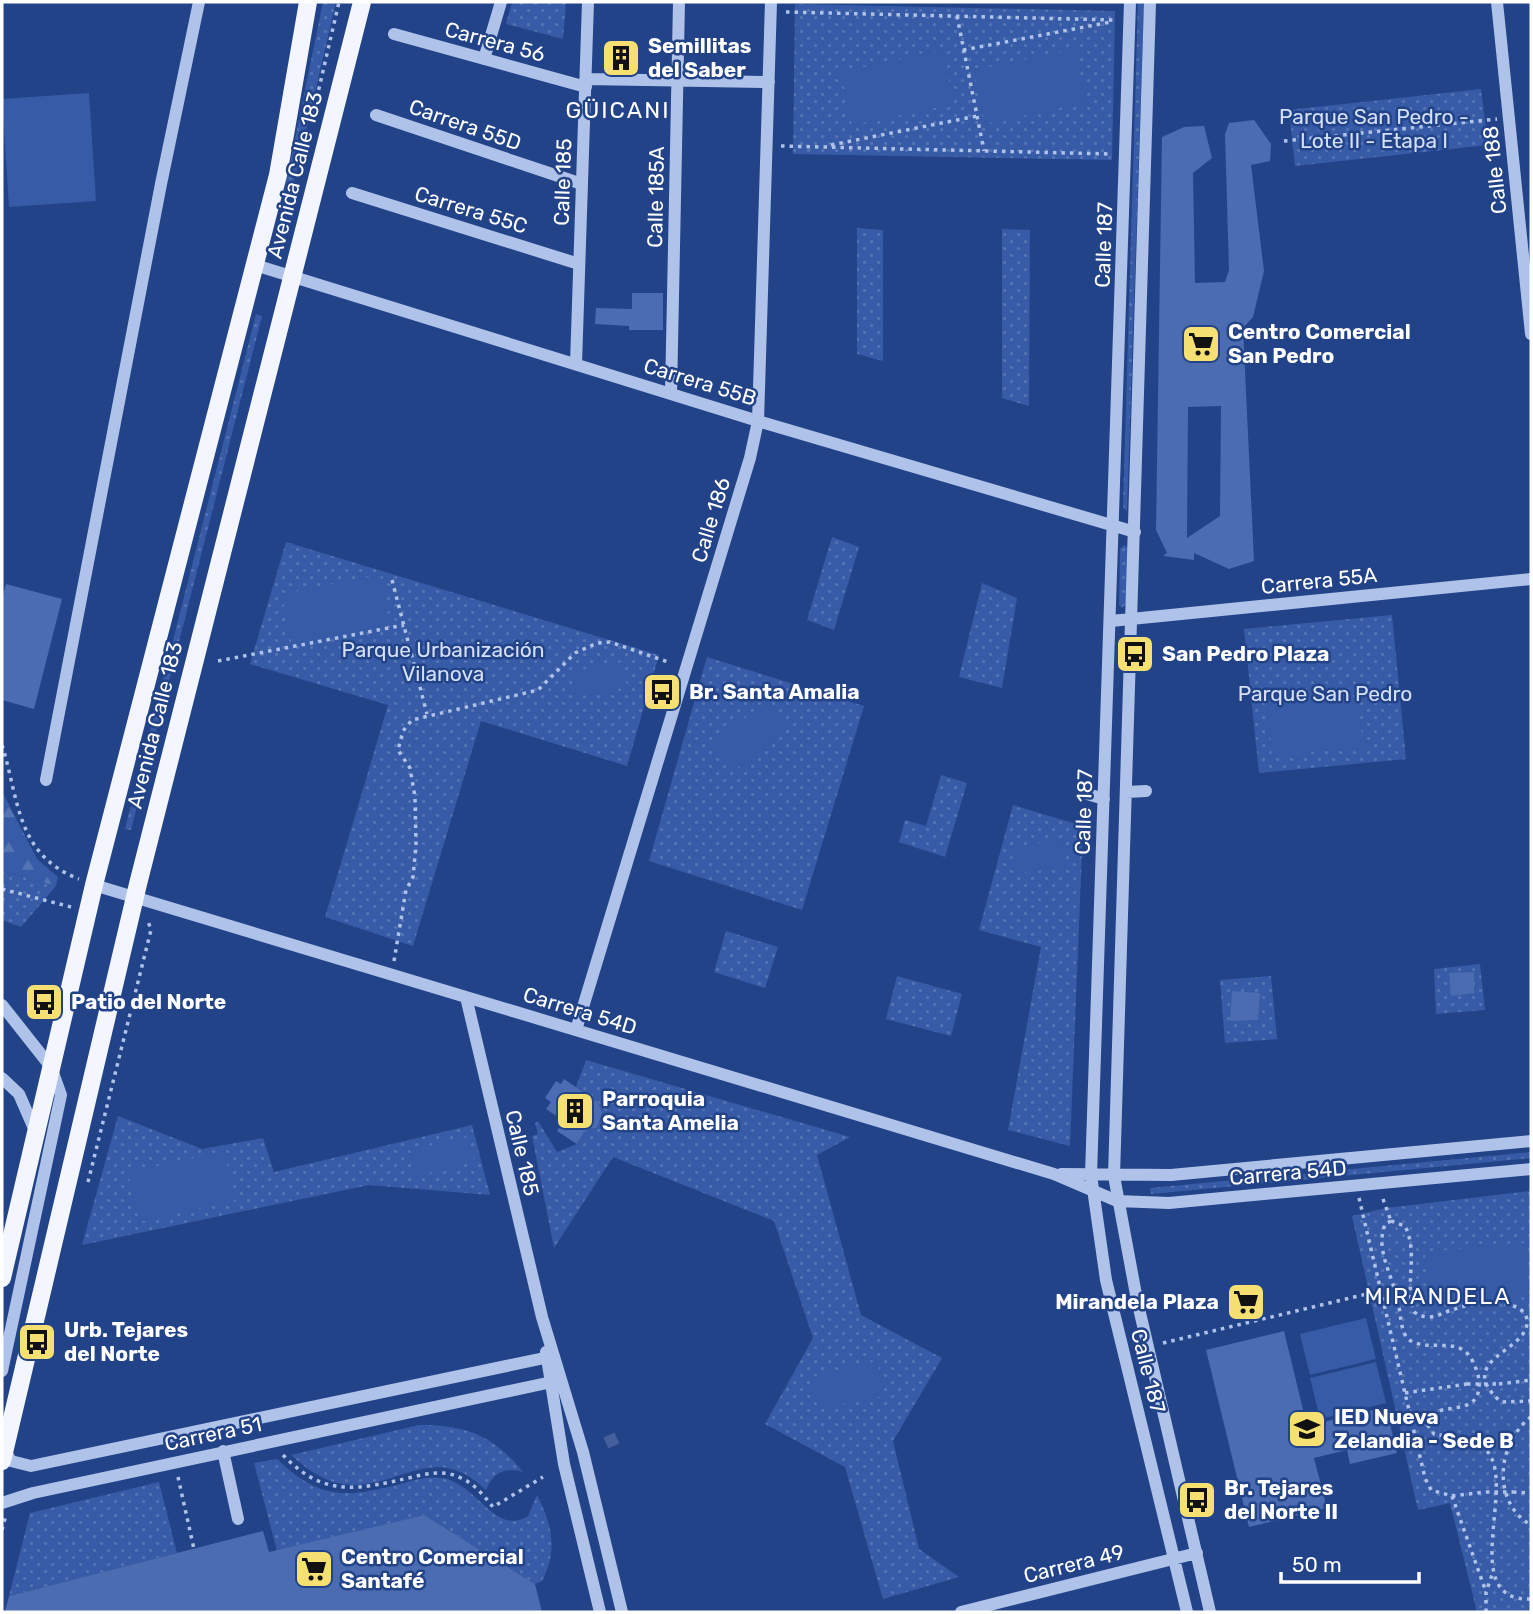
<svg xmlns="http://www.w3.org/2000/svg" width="1533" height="1614" viewBox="0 0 1533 1614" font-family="Rubik,sans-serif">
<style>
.grass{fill:url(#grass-dots)}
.forest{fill:url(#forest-firs)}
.garden{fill:#375ba6}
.building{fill:#4b6cb1;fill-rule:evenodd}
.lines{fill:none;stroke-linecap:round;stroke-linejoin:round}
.minor-tunnel{stroke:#445f9b;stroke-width:12;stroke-dasharray:12 6;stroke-linecap:butt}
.path{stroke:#afc3ea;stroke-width:3.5;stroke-dasharray:3.5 5;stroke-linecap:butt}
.minor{stroke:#afc3ea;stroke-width:12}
.major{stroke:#f3f6fe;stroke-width:18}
.path-bridge{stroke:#afc3ea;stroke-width:3.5;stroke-dasharray:3.5 5;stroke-linecap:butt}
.labels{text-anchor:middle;stroke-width:5;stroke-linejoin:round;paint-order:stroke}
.street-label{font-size:21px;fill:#fff;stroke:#234389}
.poi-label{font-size:21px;font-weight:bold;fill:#fff;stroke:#234389;text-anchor:start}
.park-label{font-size:21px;fill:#d4e0f8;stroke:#234389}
.neighbourhood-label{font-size:23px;letter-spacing:2px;fill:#fff;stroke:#234389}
</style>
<defs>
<pattern id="grass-dots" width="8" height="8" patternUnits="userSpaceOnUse" patternTransform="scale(1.75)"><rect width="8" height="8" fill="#375ba6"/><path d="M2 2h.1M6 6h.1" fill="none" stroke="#5574b3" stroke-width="1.8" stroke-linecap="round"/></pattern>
<pattern id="forest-firs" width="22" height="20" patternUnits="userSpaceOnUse" patternTransform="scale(1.75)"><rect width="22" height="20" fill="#375ba6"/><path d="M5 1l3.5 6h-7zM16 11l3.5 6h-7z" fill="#5574b3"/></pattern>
</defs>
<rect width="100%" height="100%" fill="#234389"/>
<path class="grass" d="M323,2H336L282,234L276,232Z
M512,2H566L563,39L506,24Z
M1138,2H1144L1127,511L1123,507Z
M795,4L1115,11L1112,160L793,154Z
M1481,89L1488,145L1295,166L1289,110Z
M857,228L883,230V361L857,354Z
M1002,229L1030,230L1029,406L1002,398Z
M256,314L262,316L131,830L125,829Z
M832,537L859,547L834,630L807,620Z
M286,542L659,655L627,766L481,721L413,946L325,917L388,705L250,664Z
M1124,545L1128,548L1126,604L1122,608L1119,605L1120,549Z
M982,583L1017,598L1002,688L959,677Z
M1392,615L1406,759L1259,773L1244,629Z
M707,657L864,706L802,910L649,861Z
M941,775L967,783L945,857L899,842L905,820L926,826Z
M1013,805L1083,826L1070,1146L1008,1130L1041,947L979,930Z
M2,871L56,886L21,927L2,920Z
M726,931L778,947L765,988L714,972Z
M1480,964L1485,1010L1436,1014L1434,969Z
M897,976L962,994L951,1036L886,1019Z
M1271,976L1277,1039L1225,1043L1220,980Z
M586,1060L850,1137L817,1155L861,1315L942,1358L893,1441L919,1549L959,1577L883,1599L845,1467L765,1424L813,1338L774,1221L613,1157L554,1248L532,1136L538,1134L535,1123L538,1121L557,1152L577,1144L586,1129L597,1128L602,1113L598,1102L576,1087Z
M118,1116L202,1149L263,1138L274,1172L472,1125L490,1195L369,1185L82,1245Z
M1531,1152V1158L1151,1194L1150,1188Z
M1531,1191V1612H1477L1450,1503L1418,1510L1352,1216L1386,1208Z
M419,1425C466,1425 493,1435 523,1472C506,1466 492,1473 486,1490C436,1442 404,1485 353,1485C328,1485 309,1471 291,1455Z
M277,1459C320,1500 346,1498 400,1484C413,1480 429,1476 442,1478C477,1483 495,1537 528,1516L537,1495C552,1524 558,1551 542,1581L535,1584L424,1515L277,1551L254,1463Z
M159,1482L177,1553L9,1596L30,1513Z"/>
<path class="forest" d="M2,791L37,859L58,877L56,886L2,871Z"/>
<path class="garden" d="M1075,49L1087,102L985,124L974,70Z
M942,50L954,104L852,125L841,72Z
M89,93L96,201L9,207L2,99Z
M380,575L390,625L292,645L282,594Z
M622,662L627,687L577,697L572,672Z
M1358,697L1363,747L1272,756L1267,706Z
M767,700L788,727L736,769L714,743Z
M1062,840L1066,867L1015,874L1011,847Z
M468,1137L474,1162L416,1176L410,1150Z
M224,1151L236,1200L139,1222L128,1173Z
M1524,1243L1529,1296L1430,1305L1425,1252Z
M1366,1318L1376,1359L1310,1375L1300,1334Z
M877,1361L884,1396L818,1409L812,1377Z
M1376,1362L1386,1403L1320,1419L1310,1378Z"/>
<path class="building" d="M605,44L639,46L637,71L603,70Z
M1254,120L1271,144L1270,161L1251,165L1264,271L1253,317L1243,328L1254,561L1229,569L1194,553V560L1163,556L1167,553L1156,530L1162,137L1184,127L1204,126L1212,158L1193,173L1195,283L1225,282L1229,270L1225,134L1229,123ZM1221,406L1220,516L1187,538L1188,407Z
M632,293H663V330H629V326L595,324L596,308L632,309Z
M6,584L62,599L34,709L2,700V599Z
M1474,972V993L1451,996L1449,973Z
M1232,991L1260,993L1258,1020L1230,1021Z
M564,1079L598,1102L602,1113L597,1128L586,1129L577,1144L557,1131L564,1121L546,1109L551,1102L545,1098L556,1081L561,1084Z
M1284,1331L1307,1426L1386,1407L1397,1453L1350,1464L1347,1450L1314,1458L1327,1508L1249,1527L1206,1350Z
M424,1515L535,1584L542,1612H5L9,1596L263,1531L269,1552Z"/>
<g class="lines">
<path class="minor-tunnel" d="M606,1443L617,1438"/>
<path class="path" d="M786,12L1114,20
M957,16L984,151
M963,50L1111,22
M311,123L339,2
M1284,141L1497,119
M831,145L977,116
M781,146L1111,154
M392,580L427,714
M218,661L404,625
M2,745C19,799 16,855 79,879
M2,889L71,907
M394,961L406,890L413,877L416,845L415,797L410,768L398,750L403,731L412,720L538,690L575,653L597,643L610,642L671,663
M88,1182L151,930L148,921
M1359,1198L1425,1478L1431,1490L1452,1496L1486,1592
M1383,1199L1391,1221
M1391,1221L1385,1224C1383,1231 1381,1238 1382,1245C1384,1266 1396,1286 1399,1307C1401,1317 1401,1336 1411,1341C1431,1352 1461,1335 1473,1362C1477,1370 1480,1379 1479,1388C1476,1419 1432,1399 1426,1423L1434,1434C1449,1437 1474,1438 1485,1449C1520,1480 1455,1602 1531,1599
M1391,1221L1405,1226C1419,1254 1404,1283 1414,1312C1419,1315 1423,1317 1429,1317C1438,1317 1446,1311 1455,1309C1470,1303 1526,1296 1527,1321C1529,1352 1452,1359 1501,1402L1531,1401
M1163,1343L1396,1287
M1499,1384L1531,1380
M1405,1393L1467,1384
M1531,1417C1497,1443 1491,1502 1531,1525
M283,1455C325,1499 359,1489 413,1477C429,1473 446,1470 461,1478C475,1484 484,1496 493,1507L543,1477
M178,1477L194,1549
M1513,1492L1531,1493
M1452,1496L1486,1492
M2,1530L6,1515
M1486,1612V1592L1493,1572"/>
<path class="minor" d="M1130,2L1091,1175L1106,1280L1187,1612
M1150,2L1114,1176L1137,1300L1210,1612
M1497,2L1531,334
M394,34L586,87
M484,59L501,2
M586,79L769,82
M376,115L582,184
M352,193L579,264
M255,265L758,421L1135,532
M576,364L588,2
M671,394L679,2
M1111,621L1531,579
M46,780L161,184L199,2
M1127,792L1146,791
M1084,793L1104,799
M94,885L1054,1174L1117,1201L1169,1203L1531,1169
M466,997L542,1317L583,1452L622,1612
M2,1005L51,1067L61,1095L2,1371
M576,1030L750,458L758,421L771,2
M2,1078L19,1094L36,1133
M1061,1174L1171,1175L1531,1141
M546,1352L564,1464L600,1612
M4,1449L11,1461L31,1466L554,1356
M223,1451L238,1519
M2,1503L33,1493L561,1380
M961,1612L1197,1553"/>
<path class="major" d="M2,1278L94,885L278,175L308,2
M2,1461L138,884L362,2"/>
<path class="path-bridge" d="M1467,1384H1499
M1486,1492H1513"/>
</g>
<defs>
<symbol id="building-square" viewBox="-11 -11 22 22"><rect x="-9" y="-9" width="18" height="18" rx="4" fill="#f6e072" stroke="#234389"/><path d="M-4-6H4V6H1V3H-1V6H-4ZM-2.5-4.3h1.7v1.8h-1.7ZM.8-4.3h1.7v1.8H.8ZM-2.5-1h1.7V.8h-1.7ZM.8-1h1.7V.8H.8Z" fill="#111"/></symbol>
<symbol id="supermarket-square" viewBox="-11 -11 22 22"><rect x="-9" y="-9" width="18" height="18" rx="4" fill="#f6e072" stroke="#234389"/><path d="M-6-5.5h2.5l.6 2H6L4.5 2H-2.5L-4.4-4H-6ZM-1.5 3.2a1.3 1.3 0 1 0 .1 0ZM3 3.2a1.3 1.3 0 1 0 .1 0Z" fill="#111"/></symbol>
<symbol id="bus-square" viewBox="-11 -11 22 22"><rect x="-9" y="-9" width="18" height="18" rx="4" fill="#f6e072" stroke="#234389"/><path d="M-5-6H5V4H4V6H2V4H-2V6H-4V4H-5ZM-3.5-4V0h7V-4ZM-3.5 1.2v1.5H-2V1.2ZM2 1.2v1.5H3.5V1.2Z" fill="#111"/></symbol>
<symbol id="school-square" viewBox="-11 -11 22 22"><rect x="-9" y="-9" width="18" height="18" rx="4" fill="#f6e072" stroke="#234389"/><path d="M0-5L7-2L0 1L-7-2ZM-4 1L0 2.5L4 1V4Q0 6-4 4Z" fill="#111"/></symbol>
</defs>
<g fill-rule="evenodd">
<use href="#building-square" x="599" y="36" width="44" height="44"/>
<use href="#supermarket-square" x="1179" y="322" width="44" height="44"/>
<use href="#bus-square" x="1113" y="632" width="44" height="44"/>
<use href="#bus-square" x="640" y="670" width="44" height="44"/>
<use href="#bus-square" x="22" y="980" width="44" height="44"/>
<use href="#building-square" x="553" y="1089" width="44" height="44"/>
<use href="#supermarket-square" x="1224" y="1280" width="44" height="44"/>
<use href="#bus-square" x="15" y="1320" width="44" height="44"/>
<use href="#school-square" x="1285" y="1407" width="44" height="44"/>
<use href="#bus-square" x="1175" y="1478" width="44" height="44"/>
<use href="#supermarket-square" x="292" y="1547" width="44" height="44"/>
</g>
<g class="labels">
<g class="street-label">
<text transform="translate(495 42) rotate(15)" y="7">Carrera 56</text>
<text transform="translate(465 125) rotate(19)" y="7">Carrera 55D</text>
<text transform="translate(1495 170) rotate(-96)" y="7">Calle 188</text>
<text transform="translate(295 175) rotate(-76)" y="7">Avenida Calle 183</text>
<text transform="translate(563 182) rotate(-88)" y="7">Calle 185</text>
<text transform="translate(656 197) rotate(-89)" y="7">Calle 185A</text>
<text transform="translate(471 210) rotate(17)" y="7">Carrera 55C</text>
<text transform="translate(1104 245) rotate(-88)" y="7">Calle 187</text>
<text transform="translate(700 382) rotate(17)" y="7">Carrera 55B</text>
<text transform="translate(711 520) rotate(-73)" y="7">Calle 186</text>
<text transform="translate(1319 581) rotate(-6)" y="7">Carrera 55A</text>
<text transform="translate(155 725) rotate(-76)" y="7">Avenida Calle 183</text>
<text transform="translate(1084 812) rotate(-88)" y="7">Calle 187</text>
<text transform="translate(580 1011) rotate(17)" y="7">Carrera 54D</text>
<text transform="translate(522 1153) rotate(77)" y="7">Calle 185</text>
<text transform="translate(1288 1173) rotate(-5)" y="7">Carrera 54D</text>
<text transform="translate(1148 1371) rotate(76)" y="7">Calle 187</text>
<text transform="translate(213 1434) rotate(-12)" y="7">Carrera 51</text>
<text transform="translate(1074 1564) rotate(-14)" y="7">Carrera 49</text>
</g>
<g class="poi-label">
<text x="648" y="53">Semillitas<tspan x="648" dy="24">del Saber</tspan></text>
<text x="1228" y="339">Centro Comercial<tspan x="1228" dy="24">San Pedro</tspan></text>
<text x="1162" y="661">San Pedro Plaza</text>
<text x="689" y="699">Br. Santa Amalia</text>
<text x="71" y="1009">Patio del Norte</text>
<text x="602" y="1106">Parroquia<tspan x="602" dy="24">Santa Amelia</tspan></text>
<text x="1219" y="1309" text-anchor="end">Mirandela Plaza</text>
<text x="64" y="1337">Urb. Tejares<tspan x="64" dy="24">del Norte</tspan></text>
<text x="1334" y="1424">IED Nueva<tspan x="1334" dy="24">Zelandia - Sede B</tspan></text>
<text x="1224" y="1495">Br. Tejares<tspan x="1224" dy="24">del Norte II</tspan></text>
<text x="341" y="1564">Centro Comercial<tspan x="341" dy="24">Santafé</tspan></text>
</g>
<g class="park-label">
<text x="1374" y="124">Parque San Pedro -<tspan x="1374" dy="24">Lote II - Etapa I</tspan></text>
<text x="443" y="657">Parque Urbanización<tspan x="443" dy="24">Vilanova</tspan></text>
<text x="1325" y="701">Parque San Pedro</text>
</g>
<g class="neighbourhood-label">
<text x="618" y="118">GÜICANI</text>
<text x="1438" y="1304">MIRANDELA</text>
</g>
</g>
<rect width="1533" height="1614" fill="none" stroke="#ffffff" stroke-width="7"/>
<path d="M1281 1572v10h138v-10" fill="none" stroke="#ffffff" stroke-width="3.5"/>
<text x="1292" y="1572" font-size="21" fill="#ffffff" stroke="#234389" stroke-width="5" paint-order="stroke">50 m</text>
</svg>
